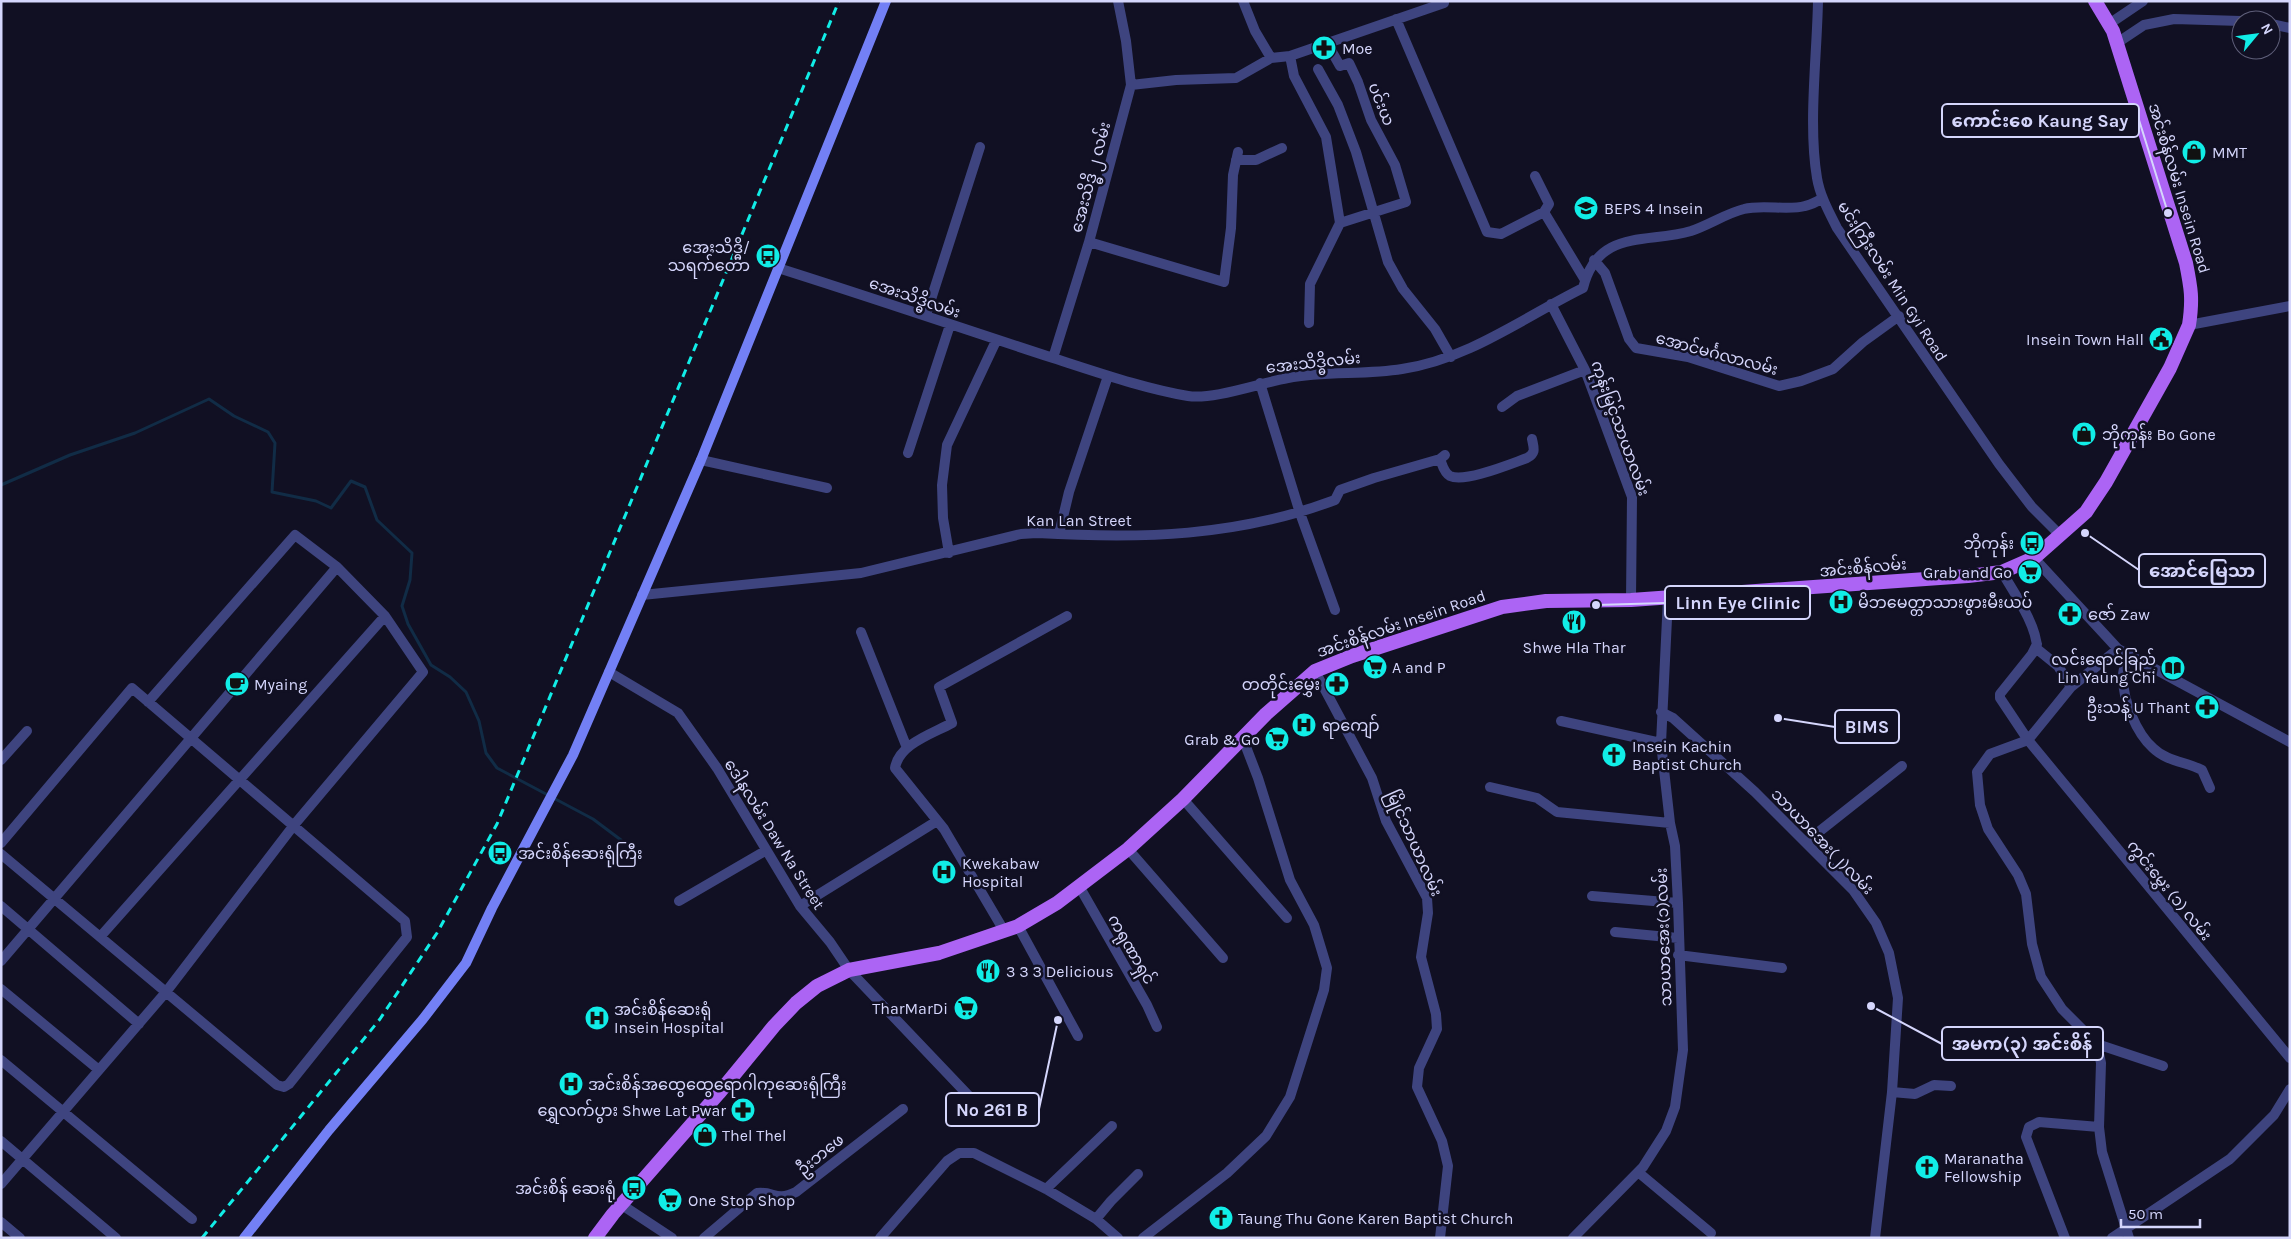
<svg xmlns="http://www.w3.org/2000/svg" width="2291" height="1239" viewBox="0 0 2291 1239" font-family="Karla,'Noto Sans Myanmar',sans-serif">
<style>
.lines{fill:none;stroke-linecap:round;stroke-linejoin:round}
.stream{stroke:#112c46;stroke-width:3}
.minor{stroke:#3e447f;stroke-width:10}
.secondary{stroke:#7380f5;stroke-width:10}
.primary{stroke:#ac64f4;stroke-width:14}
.rail{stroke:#11ede7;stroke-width:3;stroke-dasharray:8 6;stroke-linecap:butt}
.labels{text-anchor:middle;stroke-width:5;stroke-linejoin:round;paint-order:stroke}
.poi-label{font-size:16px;fill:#d5d6fc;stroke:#111023;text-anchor:start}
.street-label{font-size:16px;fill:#d5d6fc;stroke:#111023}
.leader{fill:none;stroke:#d5d6fc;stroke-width:2}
.callout-dot{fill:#d5d6fc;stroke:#111023;stroke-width:2}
.callout{fill:#111023;stroke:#d5d6fc;stroke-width:2}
.callout-label{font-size:18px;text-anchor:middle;font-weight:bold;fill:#d5d6fc}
</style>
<rect width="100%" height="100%" fill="#111023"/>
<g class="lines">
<path class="stream" d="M1,485L70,455L135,433L209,399L234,416L268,432L275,443L272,492L316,501L331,508L351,481L365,487L377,520L412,553L410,580L402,606L408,624L431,665L450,677L466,692L479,721L486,753L497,768L593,819L621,840"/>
<path class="minor" d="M1243,1L1255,31L1271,58
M1818,1C1817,56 1808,125 1817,178C1820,196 1829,212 1837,228L1999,464L2032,507L2060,535
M1396,19L1487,232L1501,234L1544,212L1585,280
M2109,24L2143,1
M2271,24L2290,28
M1327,43L1340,66L1349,63L1358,82L1371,120L1395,165L1406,202L1340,223
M2117,43L2144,25L2174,19L2241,21
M1290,56L1294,76L1326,137L1340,223L1310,284L1309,323
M1318,69L1338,105L1356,152L1388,262L1403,289L1435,329L1451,357
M1131,85L1176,80L1236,78L1271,58L1290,56L1444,3
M1236,160H1256L1282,148
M1535,176L1549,204L1544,212
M1089,242L1224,282L1231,228L1233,175L1238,152
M1594,260L1605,273L1629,339L1636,348L1688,357L1779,386L1801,381L1833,369L1863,342L1899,316
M778,268C870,297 961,328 1053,358C1097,372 1142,388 1188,396C1213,400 1260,383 1288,378C1325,371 1365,375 1402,369C1469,359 1524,317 1583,288C1598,228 1647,244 1691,231C1709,225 1727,213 1744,209C1763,204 1788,211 1805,206C1811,205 1817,201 1822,199
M1551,304L1585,370L1632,497L1631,600
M926,315L980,147
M2189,325L2290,306
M1053,358L1089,242L1131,85L1126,41L1118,1
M1260,383L1300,513L1335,610
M1502,407L1517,396L1585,370
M908,453L950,325
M1440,459C1442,464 1444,473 1450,476C1465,483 1510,464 1527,458C1536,453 1534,449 1532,439
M701,460L827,488
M1059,534L1069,492L1108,376
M949,553L943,518L942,485L947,445L996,341
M2034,558L2118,649L2290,742
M2002,572C2014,593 2037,625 2037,649L2058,666L2071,687L2028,740L1990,754L1977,772L1980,805L1988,829L2018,875L2026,894L2032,944L2041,977L2062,1009L2097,1044L2101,1063L2099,1127L2102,1152L2129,1238
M642,595L861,573L1021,534L1037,533C1141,539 1237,537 1335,500L1340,490L1374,478L1440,459L1445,455
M861,632L907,748
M2037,644L2032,654L2000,694V698L2028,740L2290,1058
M2128,656C2126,663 2122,671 2123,678C2123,700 2136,733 2153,748C2166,761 2186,762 2202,770L2210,788
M1315,671L1372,778L1386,821L1427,898L1428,913L1421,957L1436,1014L1437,1029L1419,1068L1417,1087L1442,1141L1448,1166L1440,1238
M609,672L678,713L717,768L800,906L830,942L849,970L987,1115
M2071,687L2118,649
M1661,712L1673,718L1755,792L1853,890L1876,923L1889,953L1898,998L1892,1092L1875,1238
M1561,721L1661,743
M1,760L27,731
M1490,787L1537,798L1557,812L1670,823
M1183,799L1287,918
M1806,842L1902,766
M1,843L132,688L405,921L407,937L289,1084L284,1087L277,1085L1,854
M1128,849L1223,958
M1079,886L1147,1005L1157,1027
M1592,896L1678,903
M679,901L765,851
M1,906L139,1024
M800,906L937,821
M1018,926L1078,1036
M1003,929L944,829L895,768C899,744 932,734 952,723L939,687L1067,616
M1615,932L1678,938
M100,937L385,616
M1678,955L1782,968
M1,961L337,567
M1,989L99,1070
M2097,1044L2163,1066
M1,1060L192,1219
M1892,1092L1915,1094L1934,1085L1951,1086
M1,1141L116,1238
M1638,1172L1711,1233
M1,1184L166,992L294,825L423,672L385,616L337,567L295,535L148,702
M1046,1189L1112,1126
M622,1205L672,1238
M1096,1219L1111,1201L1138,1174
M1,1222L20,1238
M704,1238L757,1193C775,1191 775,1202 796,1192L903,1109
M880,1238L947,1161L959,1153H974L1046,1189L1096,1219L1118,1238
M1143,1238L1227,1173L1266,1136L1290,1097L1324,990L1327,968L1314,925L1290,880L1258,778L1243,739
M1573,1238L1643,1167L1666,1131L1675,1107L1683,1050L1678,903L1675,846L1670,823L1661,743L1668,598
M2065,1238L2026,1137L2029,1127L2039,1122L2099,1127
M2112,1238L2230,1159L2274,1115L2290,1089"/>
<path class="secondary" d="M244,1238L329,1130L423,1019L466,963L492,908L573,755L701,460L886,1"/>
<path class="primary" d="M595,1238L613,1214L719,1093L774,1026L796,1003L817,986L849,970L939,953L1018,926L1057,903L1128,849L1183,799L1266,714L1315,671L1352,656L1502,607L1546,601L1631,600L1968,576L2002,572L2034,558L2086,512L2106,482L2170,368L2189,325C2193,299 2191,288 2186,263L2113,31L2095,1"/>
<path class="rail" d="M202,1238L380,1019L437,933L497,824L839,1"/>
</g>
<defs>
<symbol id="pharmacy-disc" viewBox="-11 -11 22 22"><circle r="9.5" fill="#11ede7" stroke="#111023"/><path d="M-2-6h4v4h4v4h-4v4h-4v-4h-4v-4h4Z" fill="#111"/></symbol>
<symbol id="shop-disc" viewBox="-11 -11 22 22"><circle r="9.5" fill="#11ede7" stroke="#111023"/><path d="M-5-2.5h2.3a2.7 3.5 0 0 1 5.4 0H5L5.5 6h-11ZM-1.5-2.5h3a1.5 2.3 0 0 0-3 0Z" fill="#111"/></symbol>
<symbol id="school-disc" viewBox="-11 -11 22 22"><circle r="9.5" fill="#11ede7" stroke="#111023"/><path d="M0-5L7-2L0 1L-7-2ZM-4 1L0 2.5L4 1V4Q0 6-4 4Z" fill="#111"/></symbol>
<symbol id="bus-disc" viewBox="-11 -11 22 22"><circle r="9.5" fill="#11ede7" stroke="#111023"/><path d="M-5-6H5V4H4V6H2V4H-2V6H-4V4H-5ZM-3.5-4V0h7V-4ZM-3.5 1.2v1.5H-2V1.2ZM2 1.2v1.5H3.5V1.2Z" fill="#111"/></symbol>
<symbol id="civic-disc" viewBox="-11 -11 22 22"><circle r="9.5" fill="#11ede7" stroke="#111023"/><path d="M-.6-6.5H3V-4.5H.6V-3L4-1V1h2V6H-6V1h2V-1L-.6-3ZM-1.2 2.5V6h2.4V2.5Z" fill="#111"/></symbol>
<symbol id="supermarket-disc" viewBox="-11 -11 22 22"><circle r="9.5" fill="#11ede7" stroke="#111023"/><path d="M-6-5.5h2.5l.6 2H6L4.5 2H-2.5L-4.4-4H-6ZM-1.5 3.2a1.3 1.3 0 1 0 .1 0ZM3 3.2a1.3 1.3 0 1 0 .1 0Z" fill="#111"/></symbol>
<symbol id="hospital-disc" viewBox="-11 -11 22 22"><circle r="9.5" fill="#11ede7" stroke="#111023"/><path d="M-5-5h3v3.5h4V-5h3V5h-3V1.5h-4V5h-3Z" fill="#111"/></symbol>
<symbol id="restaurant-disc" viewBox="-11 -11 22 22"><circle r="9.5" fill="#11ede7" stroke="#111023"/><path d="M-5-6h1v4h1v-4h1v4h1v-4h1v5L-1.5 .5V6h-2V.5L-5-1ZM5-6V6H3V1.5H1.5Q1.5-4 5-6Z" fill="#111"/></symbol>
<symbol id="library-disc" viewBox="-11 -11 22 22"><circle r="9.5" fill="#11ede7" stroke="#111023"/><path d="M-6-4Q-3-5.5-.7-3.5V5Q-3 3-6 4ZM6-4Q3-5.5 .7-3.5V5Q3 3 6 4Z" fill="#111"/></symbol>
<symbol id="cafe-disc" viewBox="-11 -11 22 22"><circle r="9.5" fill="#11ede7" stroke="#111023"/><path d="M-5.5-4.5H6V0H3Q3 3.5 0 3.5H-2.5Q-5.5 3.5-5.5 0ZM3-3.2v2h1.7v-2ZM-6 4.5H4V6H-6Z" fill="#111"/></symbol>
<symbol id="church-disc" viewBox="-11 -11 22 22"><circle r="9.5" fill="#11ede7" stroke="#111023"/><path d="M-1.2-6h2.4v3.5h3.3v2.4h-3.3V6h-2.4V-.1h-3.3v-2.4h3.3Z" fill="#111"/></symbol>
</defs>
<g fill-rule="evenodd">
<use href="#pharmacy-disc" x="1310" y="34" width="28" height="28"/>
<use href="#shop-disc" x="2180" y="138" width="28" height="28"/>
<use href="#school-disc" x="1572" y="194" width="28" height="28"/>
<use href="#bus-disc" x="754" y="242" width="28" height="28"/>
<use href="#civic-disc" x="2147" y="325" width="28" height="28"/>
<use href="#shop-disc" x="2070" y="420" width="28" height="28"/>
<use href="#bus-disc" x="2018" y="529" width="28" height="28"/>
<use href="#supermarket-disc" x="2016" y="558" width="28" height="28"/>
<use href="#hospital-disc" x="1827" y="588" width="28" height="28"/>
<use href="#pharmacy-disc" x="2056" y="600" width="28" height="28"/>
<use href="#restaurant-disc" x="1560" y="608" width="28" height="28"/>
<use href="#supermarket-disc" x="1361" y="653" width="28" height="28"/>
<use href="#library-disc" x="2159" y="654" width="28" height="28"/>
<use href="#cafe-disc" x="223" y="670" width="28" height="28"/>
<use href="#pharmacy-disc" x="1323" y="670" width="28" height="28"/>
<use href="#pharmacy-disc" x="2193" y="693" width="28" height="28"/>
<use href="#hospital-disc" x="1290" y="711" width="28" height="28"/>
<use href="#supermarket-disc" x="1263" y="725" width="28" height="28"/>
<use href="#church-disc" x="1600" y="741" width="28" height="28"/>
<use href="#bus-disc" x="486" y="839" width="28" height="28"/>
<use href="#hospital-disc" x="930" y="858" width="28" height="28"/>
<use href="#restaurant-disc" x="974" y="957" width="28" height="28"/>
<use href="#supermarket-disc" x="952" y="994" width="28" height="28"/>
<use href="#hospital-disc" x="583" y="1004" width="28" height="28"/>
<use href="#hospital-disc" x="557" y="1070" width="28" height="28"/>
<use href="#pharmacy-disc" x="729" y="1096" width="28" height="28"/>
<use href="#shop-disc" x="691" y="1121" width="28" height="28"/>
<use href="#church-disc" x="1913" y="1153" width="28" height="28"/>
<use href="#bus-disc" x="620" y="1174" width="28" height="28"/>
<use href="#supermarket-disc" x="656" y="1186" width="28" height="28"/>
<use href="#church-disc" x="1207" y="1204" width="28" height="28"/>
</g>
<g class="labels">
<g class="poi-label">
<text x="1342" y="54">Moe</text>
<text x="2212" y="158">MMT</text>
<text x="1604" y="214">BEPS 4 Insein</text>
<text x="750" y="253" text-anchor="end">အေးသိဒ္ဓိ/<tspan x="750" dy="18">သရက်တော</tspan></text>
<text x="2144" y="345" text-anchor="end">Insein Town Hall</text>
<text x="2102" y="440">ဘိုကုန်း Bo Gone</text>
<text x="2014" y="549" text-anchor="end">ဘိုကုန်း</text>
<text x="2012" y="578" text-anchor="end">Grab and Go</text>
<text x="1858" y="608">မိဘမေတ္တာသားဖွားမီးယပ်</text>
<text x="2088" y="620">ဇော် Zaw</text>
<text x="1574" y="653" text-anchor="middle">Shwe Hla Thar</text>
<text x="2156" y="665" text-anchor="end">လင်းရောင်ခြည်<tspan x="2156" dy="18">Lin Yaung Chi</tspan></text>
<text x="1392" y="673">A and P</text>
<text x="254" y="690">Myaing</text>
<text x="1320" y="690" text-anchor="end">တတိုင်းမွှေး</text>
<text x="2190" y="713" text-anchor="end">ဦးသန့် U Thant</text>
<text x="1322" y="731">ရာကျော်</text>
<text x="1260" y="745" text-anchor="end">Grab &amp; Go</text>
<text x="1632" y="752">Insein Kachin<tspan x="1632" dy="18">Baptist Church</tspan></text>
<text x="518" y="859">အင်းစိန်ဆေးရုံကြီး</text>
<text x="962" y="869">Kwekabaw<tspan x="962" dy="18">Hospital</tspan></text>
<text x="1006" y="977">3 3 3 Delicious</text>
<text x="948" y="1014" text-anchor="end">TharMarDi</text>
<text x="614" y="1015">အင်းစိန်ဆေးရုံ<tspan x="614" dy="18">Insein Hospital</tspan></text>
<text x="588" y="1090">အင်းစိန်အထွေထွေရောဂါကုဆေးရုံကြီး</text>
<text x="726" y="1116" text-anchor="end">ရွှေလက်ပွား Shwe Lat Pwar</text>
<text x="722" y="1141">Thel Thel</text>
<text x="1944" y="1164">Maranatha<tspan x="1944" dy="18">Fellowship</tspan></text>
<text x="616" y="1194" text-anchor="end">အင်းစိန် ဆေးရုံ</text>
<text x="688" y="1206">One Stop Shop</text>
<text x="1238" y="1224">Taung Thu Gone Karen Baptist Church</text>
</g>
<g class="street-label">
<text transform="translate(1382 104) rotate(68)" y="6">ပင်းယ</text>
<text transform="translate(1090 177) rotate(-75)" y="6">အေးသိဒ္ဓိ ၂ လမ်း</text>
<text transform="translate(2180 188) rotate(73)" y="6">အင်းစိန်လမ်း Insein Road</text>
<text transform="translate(1893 281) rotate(57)" y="6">မင်းကြီးလမ်း Min Gyi Road</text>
<text transform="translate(915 297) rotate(19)" y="6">အေးသိဒ္ဓိလမ်း</text>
<text transform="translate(1717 353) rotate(15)" y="6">အောင်မင်္ဂလာလမ်း</text>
<text transform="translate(1313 362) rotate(-6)" y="6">အေးသိဒ္ဓိလမ်း</text>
<text transform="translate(1621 428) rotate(70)" y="6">ကုန်းမြင့်သာယာလမ်း</text>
<text x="1079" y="526">Kan Lan Street</text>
<text transform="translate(1863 567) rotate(-5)" y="6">အင်းစိန်လမ်း</text>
<text transform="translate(1401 623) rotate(-19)" y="6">အင်းစိန်လမ်း Insein Road</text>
<text transform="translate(775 834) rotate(58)" y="6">ဒေါနလမ်း Daw Na Street</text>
<text transform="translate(1823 841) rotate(46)" y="6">သာယာအေး(၂)လမ်း</text>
<text transform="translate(1415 843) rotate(66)" y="6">မြိုင်သာယာလမ်း</text>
<text transform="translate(2170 890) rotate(51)" y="6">ကွင်းမွှေး (၁) လမ်း</text>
<text transform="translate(1663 937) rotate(-92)" y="6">သာယာအေး(၁)လမ်း</text>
<text transform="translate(1132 949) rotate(60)" y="6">ကရုဏာရှင်</text>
<text transform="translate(820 1154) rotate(-39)" y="6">ဦးဘဖေ</text>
</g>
</g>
<path class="leader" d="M2168 213L2139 120M2085 533L2139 570M1596 605L1665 603M1778 718L1835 727M1871 1006L1942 1044M1058 1020L1039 1109"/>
<g class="callout-dot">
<circle cx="2168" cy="213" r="5"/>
<circle cx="2085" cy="533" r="5"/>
<circle cx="1596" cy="605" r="5"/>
<circle cx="1778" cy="718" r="5"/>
<circle cx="1871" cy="1006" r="5"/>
<circle cx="1058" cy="1020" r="5"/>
</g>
<g class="callout">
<rect x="1942" y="104" width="197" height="33" rx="5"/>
<rect x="2139" y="554" width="126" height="33" rx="5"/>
<rect x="1665" y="586" width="145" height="33" rx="5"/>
<rect x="1835" y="710" width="64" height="33" rx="5"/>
<rect x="1942" y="1027" width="161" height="33" rx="5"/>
<rect x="946" y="1093" width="93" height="33" rx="5"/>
</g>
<g class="callout-label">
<text x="2040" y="127">ကောင်းစေ Kaung Say</text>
<text x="2202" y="577">အောင်မြေသာ</text>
<text x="1738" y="609">Linn Eye Clinic</text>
<text x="1867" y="733">BIMS</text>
<text x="2022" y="1050">အမက(၃) အင်းစိန်</text>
<text x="992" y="1116">No 261 B</text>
</g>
<rect width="2291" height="1239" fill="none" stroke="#d5d6fc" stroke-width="5"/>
<g transform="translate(2256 35) rotate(61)"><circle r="24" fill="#111023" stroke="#5f5f7a"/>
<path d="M0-4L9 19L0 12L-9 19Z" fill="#11ede7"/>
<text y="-8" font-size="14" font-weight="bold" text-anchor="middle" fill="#d5d6fc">N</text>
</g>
<path d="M2121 1219v8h79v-8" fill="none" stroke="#d5d6fc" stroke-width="2.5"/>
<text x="2128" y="1219" font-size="15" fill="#d5d6fc" stroke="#111023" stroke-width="4" paint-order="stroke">50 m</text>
</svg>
